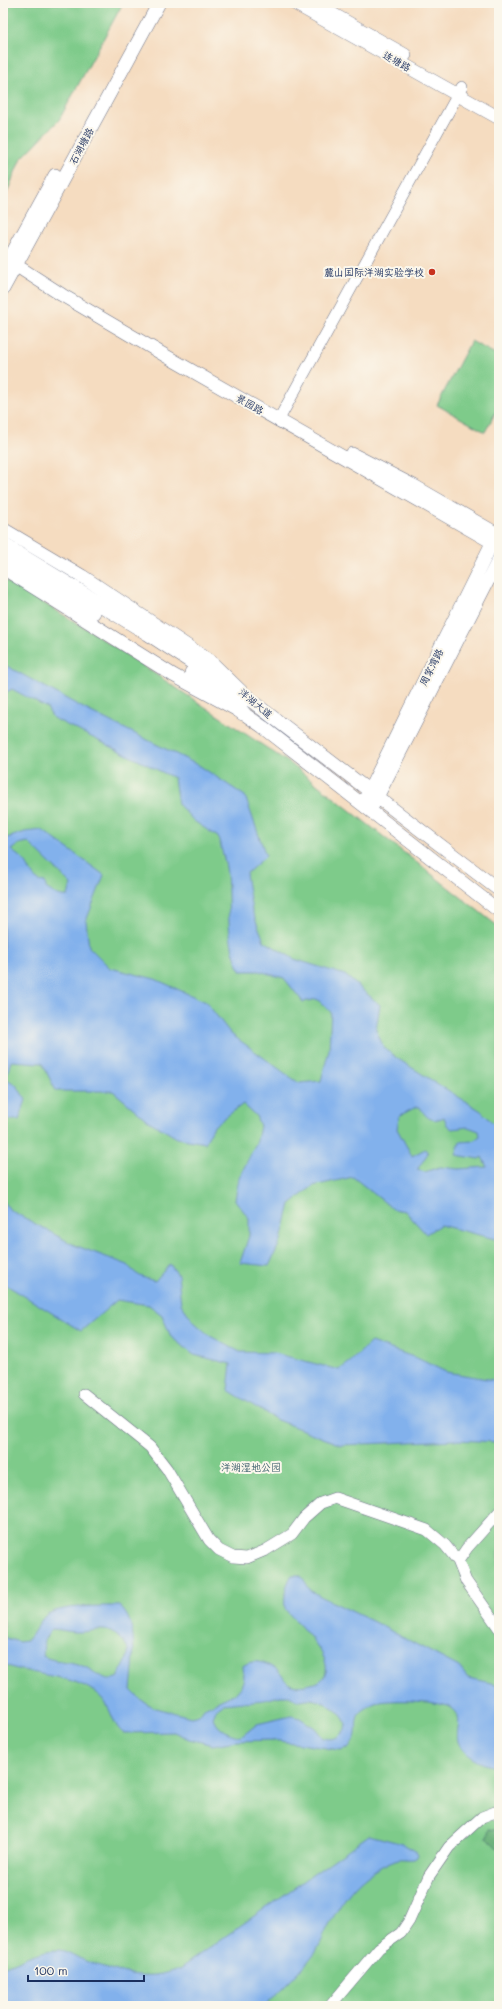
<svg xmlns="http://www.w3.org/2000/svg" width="502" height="2009" viewBox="0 0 502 2009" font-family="Mali,'LXGW WenKai TC',sans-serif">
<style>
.green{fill:#7ecb8a;stroke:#4c7d74}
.forest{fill:#66af76;stroke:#406f6a}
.water{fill:#82b1ec;stroke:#4e70a5;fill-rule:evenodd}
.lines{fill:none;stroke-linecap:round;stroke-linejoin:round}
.minor-casing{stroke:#676c80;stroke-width:12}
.major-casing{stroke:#676c80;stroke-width:14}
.highway-casing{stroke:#676c80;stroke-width:16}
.minor{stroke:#fff;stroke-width:11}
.major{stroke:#fff;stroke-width:13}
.highway{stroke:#fff;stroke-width:15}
.poi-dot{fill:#c8321e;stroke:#fbf7ec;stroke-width:1.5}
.labels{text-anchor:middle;stroke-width:4;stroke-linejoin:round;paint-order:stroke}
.street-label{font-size:10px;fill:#1b2f5e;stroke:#fbf7ec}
.poi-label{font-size:10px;fill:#1b2f5e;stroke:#fbf7ec;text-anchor:end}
.park-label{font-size:10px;fill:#395e6b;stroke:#fbf7ec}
</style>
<rect width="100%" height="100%" fill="#fbf7ec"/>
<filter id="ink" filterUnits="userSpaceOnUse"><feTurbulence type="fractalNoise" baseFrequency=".025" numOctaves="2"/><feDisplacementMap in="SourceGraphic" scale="8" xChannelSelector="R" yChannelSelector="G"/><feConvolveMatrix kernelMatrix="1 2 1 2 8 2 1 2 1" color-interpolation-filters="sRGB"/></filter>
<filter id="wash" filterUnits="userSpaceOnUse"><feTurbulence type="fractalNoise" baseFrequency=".012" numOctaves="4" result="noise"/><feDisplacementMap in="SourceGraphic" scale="16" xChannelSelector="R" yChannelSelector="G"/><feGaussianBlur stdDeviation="0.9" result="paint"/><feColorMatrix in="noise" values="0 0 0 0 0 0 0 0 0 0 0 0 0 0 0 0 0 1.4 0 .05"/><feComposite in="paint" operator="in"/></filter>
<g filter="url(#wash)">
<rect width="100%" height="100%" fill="#f5dcc0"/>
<path class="green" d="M3,3H123L59,120L20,160L3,203Z
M471,341L499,356V406L485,432L437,405Z
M3,579L92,632L291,764L499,927V2006H3Z"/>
<path class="forest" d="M489,1829L499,1830V1850L487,1838Z"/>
<path class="water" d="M3,664L85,709L200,766L245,796L266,856L246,874L252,911L264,941L294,959L345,975L380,1005L376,1030L384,1048L398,1059L481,1111L499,1129V1240L440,1225L426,1234L405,1211L393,1209L353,1177L313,1186L290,1204L281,1240L269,1266L240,1263L249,1236V1218L235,1200L239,1178L257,1141L260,1126L256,1116L243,1104L214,1126L205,1143L177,1138L147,1120L113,1091H56L42,1063L11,1061L6,1078L17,1086L26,1100L19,1120H3V835L7,838L25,832L42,830L104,875L86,921L89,947L110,968L155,979L206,1002L231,1034L286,1074L299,1083L321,1081L329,1050L331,1012L317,999L303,1002L284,978L259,971H241C225,942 230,906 227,874C226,862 221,849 218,837L194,821L178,804L174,778L53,718L47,708L12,689L3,694ZM28,842L71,884L68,896C59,897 53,893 46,888L45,882C33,882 32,872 26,863C22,858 16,854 11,850L19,844ZM416,1107H420C426,1118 432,1123 444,1117L447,1125L452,1129L468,1127L479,1131L480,1136L473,1141L460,1142L456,1155L479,1159L482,1157L487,1167L458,1169L440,1167L425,1172L417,1170L428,1153L425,1149L412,1156L397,1129L399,1116Z
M3,1200L10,1210L74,1245L128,1265C135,1275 143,1278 155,1281L170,1264L178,1275L181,1304L194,1322L210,1336L240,1352L274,1353L339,1370L350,1362L371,1342L419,1359L446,1372L499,1381V1442L455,1440L341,1445L277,1420L228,1390L231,1364L194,1355L171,1337L162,1315L149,1305L117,1300L81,1331L3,1283Z
M292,1575H298L302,1577L311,1591L322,1597L376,1623L459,1667L468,1678L491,1683L499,1687V1767C484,1766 463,1757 458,1741C455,1730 464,1718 453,1709C443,1700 388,1699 375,1703C372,1704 363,1710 360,1713C355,1719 357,1727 356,1733C356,1738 352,1743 350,1747L340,1750L273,1740L236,1741L213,1745L189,1739L174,1732L123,1733C110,1722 113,1706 96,1693C70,1673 32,1677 3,1664V1637L19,1642L27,1641C34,1634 38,1623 45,1616C58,1605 103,1606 119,1606C140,1622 133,1666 131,1690L140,1699L152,1707L191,1717L199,1715L204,1708L236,1693L241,1687L244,1678L243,1666C255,1657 269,1664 279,1672C284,1677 285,1683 292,1685C298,1687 305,1685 311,1684C317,1683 322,1681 325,1675C334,1655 296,1623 285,1609C284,1597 285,1585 292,1575ZM52,1629C60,1629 68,1632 76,1632C85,1633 95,1629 104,1630C113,1631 128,1642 128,1651C129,1661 120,1668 119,1677C106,1684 96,1672 85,1667C72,1660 55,1663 43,1656L44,1640ZM280,1696H289L299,1701C315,1693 343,1710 347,1726C341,1736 336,1741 323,1738L315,1728L300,1718L291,1716L257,1724L241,1737C228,1733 219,1731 213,1718L216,1709L223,1704L264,1700Z
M369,1835L403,1844L417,1852L418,1855L416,1858C409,1861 403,1857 395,1860C363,1873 348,1891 331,1921C325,1931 322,1942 316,1951C301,1972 282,1989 264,2006H3V1967C21,1960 38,1950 58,1950C66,1950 74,1956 81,1959C114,1971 145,1983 179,1969Z"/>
</g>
<g filter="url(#ink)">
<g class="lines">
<defs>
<path id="minor" d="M278,421L462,87
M84,1394L150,1447L167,1469L209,1540L219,1550L233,1557L247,1558L266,1550L292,1534L304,1518L321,1503L335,1498L427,1530L445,1545L458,1561L466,1581L499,1628
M458,1561L467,1548L499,1512
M330,2006L379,1948L401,1933L409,1921L429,1876L449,1847L482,1817L495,1812H499"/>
<path id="major" d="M294,3L499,118
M313,3L405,55
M3,257L62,295L166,356L499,546
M3,270L55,175
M3,289L159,3
M352,454L414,486L499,535
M3,529L82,576L210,661L249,699L499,890
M3,568L173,675L243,713L263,727L499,911
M365,799L496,535
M373,805L499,559"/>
<path id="highway" d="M3,545L148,633L249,699
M3,559L93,612
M192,673L243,713"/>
</defs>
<use href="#minor" class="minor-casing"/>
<use href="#major" class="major-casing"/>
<use href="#highway" class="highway-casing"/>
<use href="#minor" class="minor"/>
<use href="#major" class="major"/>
<use href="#highway" class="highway"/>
</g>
</g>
<circle class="poi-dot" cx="432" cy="272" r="4"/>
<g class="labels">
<g class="street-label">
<text transform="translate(397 61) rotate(29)" y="4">连塘路</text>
<text transform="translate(81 146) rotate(-62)" y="4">石湖塘路</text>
<text transform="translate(250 404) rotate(30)" y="4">景园路</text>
<text transform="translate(431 667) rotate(-63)" y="4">周家湾路</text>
<text transform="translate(256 703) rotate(40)" y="4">洋湖大道</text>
</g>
<g class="poi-label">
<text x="424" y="276">麓山国际洋湖实验学校</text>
</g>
<g class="park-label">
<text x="251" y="1471">洋湖湿地公园</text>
</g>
</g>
<rect width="502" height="2009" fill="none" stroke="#fbf7ec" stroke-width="16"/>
<path d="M28 1975v6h116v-6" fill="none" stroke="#1b2f5e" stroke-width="2"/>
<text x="34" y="1975" font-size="12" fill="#1b2f5e" stroke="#fbf7ec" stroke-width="3" paint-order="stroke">100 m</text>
</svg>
